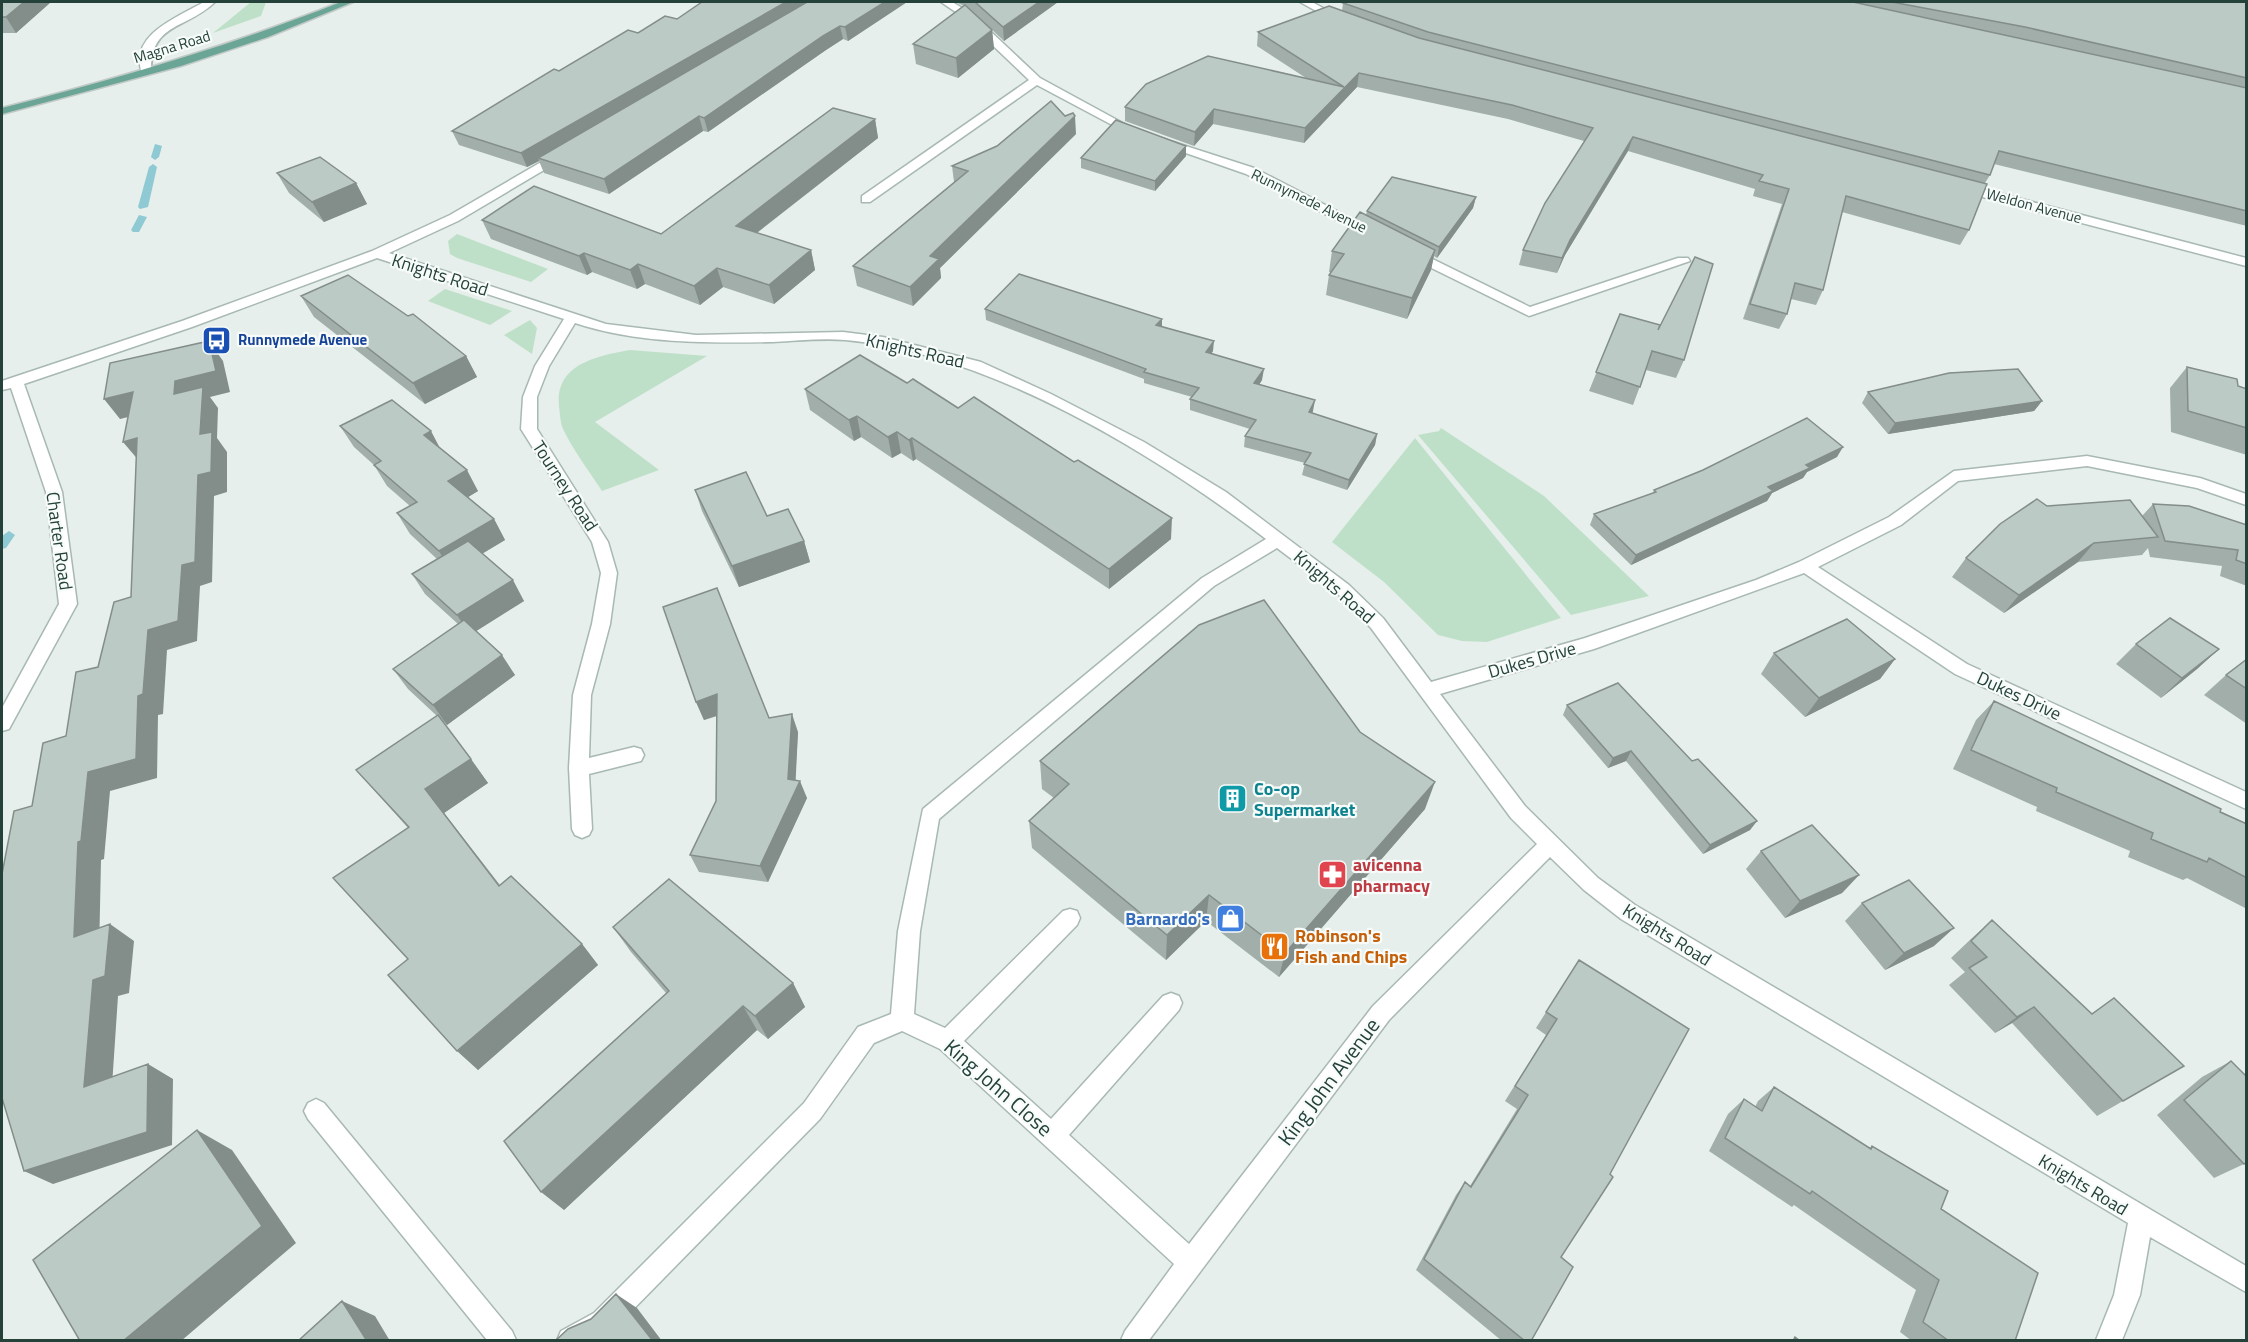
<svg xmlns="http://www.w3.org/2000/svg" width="2248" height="1342" viewBox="0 0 2248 1342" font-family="'Titillium Web',sans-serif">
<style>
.green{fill:#bfe0c8}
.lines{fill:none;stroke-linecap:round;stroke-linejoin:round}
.stream{fill:#8ec9d4;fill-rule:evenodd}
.minor-casing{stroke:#a8b8b2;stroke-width:3}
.major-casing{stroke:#c2cac8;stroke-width:3}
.minor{fill:#fff;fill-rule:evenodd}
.major{fill:#6aa596;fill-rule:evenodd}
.wall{fill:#a1aea9}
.shaded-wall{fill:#838d89}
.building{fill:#bbcac4;stroke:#838d89;stroke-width:1.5}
.labels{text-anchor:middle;stroke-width:4.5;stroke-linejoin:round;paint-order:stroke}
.far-street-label{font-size:15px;fill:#24423a;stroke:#f7fbf9}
.far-transit-label{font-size:15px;font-weight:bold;fill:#164399;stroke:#f7fbf9;text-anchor:start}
.street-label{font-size:18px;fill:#24423a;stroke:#f7fbf9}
.culture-label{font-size:18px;font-weight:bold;fill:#0d838f;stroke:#f7fbf9;text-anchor:start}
.health-label{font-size:18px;font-weight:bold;fill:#be3a42;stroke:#f7fbf9;text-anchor:start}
.shop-label{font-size:18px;font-weight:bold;fill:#366cbe;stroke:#f7fbf9;text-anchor:end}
.food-label{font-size:18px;font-weight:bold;fill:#c56008;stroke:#f7fbf9;text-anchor:start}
.near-street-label{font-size:21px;fill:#24423a;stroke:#f7fbf9}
</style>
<rect width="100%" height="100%" fill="#e6efeb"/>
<path class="green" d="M251,2H266L261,16L213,33Z
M457,234L548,269L531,282L457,258L450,254L448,241Z
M445,289L512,311L490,325L428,301Z
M530,320L537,328L532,354L504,335Z
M630,350L707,356L595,422L659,470L602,491C589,471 573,450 563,429C560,422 560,413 559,406C555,364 597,356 630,350Z
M1441,428L1544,496L1649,596L1571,615L1418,435L1439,431Z
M1415,438L1561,618L1487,642L1462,641L1438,635L1384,582L1332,542Z"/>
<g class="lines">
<path class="stream" d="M155,144L162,146L159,157L155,160L151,157Z
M153,164L157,167L148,207L140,209L138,207L149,167Z
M139,215L147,217L139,232H133L131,230Z
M9,531L15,535L6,548L2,549V536Z"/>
<defs>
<path id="minor" d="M204,2H215C186,30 151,22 151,71L142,73C128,35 178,17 204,2Z
M941,2H952L971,13L1040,78L1141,133L1131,135L1037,85L870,202H862V196L1029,80L963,17Z
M1300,2H1312L1345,20L1336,22Z
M1164,139L1254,168L1381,234L1380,237H1370L1246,174L1160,144V140Z
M562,150L568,154L566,157L458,221L389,253L606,324L696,335L843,332L883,337L981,362L1051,394L1144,442L1226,492L1349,585L1383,618L1431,682L1585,638L1756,580L1799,562L1889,517L1954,471L2087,456L2200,478L2246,494V505L2197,488L2087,466L1958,481L1901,525L1818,567L1967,664L2246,792V809L1955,674L1804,573L1594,649L1440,694L1525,806L1598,878L1635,905L2246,1266V1292L2150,1237L2140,1295L2122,1340H2096L2114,1295L2128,1223L1621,919L1584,890L1550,857L1389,1020L1149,1340H1121L1125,1331L1174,1264L940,1049L902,1031L874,1043L820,1119L612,1331L595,1340H557L561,1331L594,1313L804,1103L858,1027L891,1014L898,931L923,809L1202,578L1266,539C1153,453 989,353 845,340C821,338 796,341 773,342C707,343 639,344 575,323L549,366L537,397V429L608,542L617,573L610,624L591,695L589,758L634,747L641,749L644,755L641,761L589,774L592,829L589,835L582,838L575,835L572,829L569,768L573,695L592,624L601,573L592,542L521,429L523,397L535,366L564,319L377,258L192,327L24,384L62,492L77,604L9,729L2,731V708L59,604L46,492L11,388L2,390V381L182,321L372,251L450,215ZM1277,548L1337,593L1371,628L1511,818L1537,844L1373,1006L1189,1244L1069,1135L1179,1010L1182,1003L1179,996L1171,993L1163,996L1051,1119L964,1041L1077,925L1080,918L1077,911L1070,909L1063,911L945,1028L914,1014L920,931L939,819L1214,586Z
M1960,183L2246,258V266L1956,190V184Z
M1410,248L1530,307L1678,258H1688L1690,261L1529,316L1405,255V249Z
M316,1099L324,1103L512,1331L516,1340H487L308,1119L304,1111L308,1103Z"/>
<path id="major" d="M341,2H353L268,37L181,66L2,114V108C117,79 230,46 341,2Z"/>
</defs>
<use href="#minor" class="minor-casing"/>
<use href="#major" class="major-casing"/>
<use href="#minor" class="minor"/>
<use href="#major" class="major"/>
</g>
<path class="wall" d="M2,2H51L16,33H2Z
M907,2L848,41L843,39L826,50L708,132L703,131L609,194L544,173L539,161L527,167L459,145L452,131L559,71L638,33Z
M956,2H1058L1004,41L971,10L992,30L994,49L958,78L916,64L913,44L964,6Z
M1348,2H2247V226L1994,164L1990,175L1985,183L1969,230L1960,245L1842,212L1823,290L1816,305L1791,299L1787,314L1779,329L1743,319L1782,204L1753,196L1755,189L1628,151L1565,255L1557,273L1519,265L1523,250L1584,141L1508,119L1357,87L1304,143L1213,124L1194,146L1125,121V107L1306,78L1257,46L1258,32L1342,11L1343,3Z
M875,119L878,138L757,233L811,250L815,270L774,304L723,287L700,305L645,284L637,289L592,272L587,275L491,239L482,220L661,234Z
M1076,134L940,268L941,278L913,306L857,286L853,266L954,182L952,166Z
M1186,146V156L1155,191L1081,168V158Z
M277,173L356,183L367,204L324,222L289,193Z
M1476,197L1473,208L1437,258L1434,256L1431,270L1407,319L1326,295L1329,275L1331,272H1329L1332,251L1366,215L1367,211Z
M301,296L408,316L466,356L477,377L425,404L314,317Z
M985,309L1162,319V327L1213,351L1212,353L1262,380L1259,385L1313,411L1312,413L1377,434L1375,445L1347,490L1302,475L1305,463L1244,447L1245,436L1250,429L1190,410V399L1192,397L1144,383V379L986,320Z
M1620,314L1684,360L1676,378L1646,370L1633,405L1589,391Z
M2187,367L2247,389V455L2171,432L2170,388Z
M907,383L958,408L1171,539L1109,589L916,459L913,461L901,453L892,458L861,437L854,441L810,410L805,389Z
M1868,392L2042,401L2034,411L1888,434L1862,403Z
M340,426L440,449L478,491L468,497L494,519L505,540L482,554L524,601L476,631L515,675L447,725L442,720L488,783L444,813L500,885L582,944L598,965L478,1070L408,959V828L356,770L437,716L408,689L393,669L458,624L425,594L412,574L437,559L410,534L397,513L410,506L387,486L374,465L354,447Z
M1837,457L1807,472L1803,478L1772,493L1767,501L1631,565L1590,525L1594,514L1653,493L1654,490Z
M695,490L767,516L804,541L810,562L739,587L702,511Z
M2153,504L2247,525V586L2220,576L2222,566L2150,557L2148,548L2142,555L2078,562L2004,613L1952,577L1966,558L2047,506L2142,516Z
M2136,644L2219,649L2197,669L2161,698L2116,664Z
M1774,653L1895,659L1880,679L1805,717L1761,674Z
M2247,659V724L2204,695L2226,675Z
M1994,701L2247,824V909L2187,878L2183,880L2128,857L2130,851L2036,811L2037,807L1953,769L1976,720Z
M696,702L769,718L798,732L795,780L807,798L768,882L699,872L690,855L716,801L717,716L704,720Z
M1567,705L1757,821L1750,830L1703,854L1626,761L1608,768L1563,715Z
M1360,732L1425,809L1279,977L1206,921L1166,960L1032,848L1029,821L1054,798L1042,789L1040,761Z
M1761,851L1859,875L1842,893L1785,918L1746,869Z
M1862,903L1934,946L1885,970L1845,921Z
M1992,920L2091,1014L2114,998L2123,1101L2097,1116L2012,1023L1995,1033L1949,985L1965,972L1951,958L1972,938Z
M613,927L793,983L805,1007L768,1039L757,1030L564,1210L666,993L631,952Z
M1579,960L1561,1257L1531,1341H1502L1416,1270L1456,1195L1465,1182L1470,1186L1517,1109L1505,1101L1546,1035L1536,1028Z
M2231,1061L2244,1164L2214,1178L2157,1115L2202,1077Z
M1774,1087L1869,1148L1872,1146L1941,1209L2015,1341H1912L1900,1332L1916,1290L1794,1205L1792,1207L1709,1151L1728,1114L1744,1099L1755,1107L1758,1101Z"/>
<path class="shaded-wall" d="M24,2H51L16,33L6,17Z
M786,2H812L538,158L539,161L527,167L521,153Z
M885,2H907L848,41L845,27Z
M1039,2H1058L1004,41L1003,27Z
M840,26L843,39L826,50L708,132L704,118L823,36Z
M992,30L994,49L958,78L956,58Z
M1359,73L1357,87L1304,143L1305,128Z
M1214,109L1213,124L1194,146L1195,132Z
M699,116L703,131L609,194L604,179Z
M1075,116L1076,134L940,268L941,278L913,306L910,287L930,256Z
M875,119L878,138L741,245L736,226Z
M1633,137L1628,151L1565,255L1557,273L1562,258L1570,240Z
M1186,146V156L1155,191V181Z
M356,183L367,204L324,222L312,202Z
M1476,197L1473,208L1437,258L1439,247Z
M811,250L815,270L774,304L769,285Z
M1435,250L1431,270L1407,319L1412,298Z
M584,253L592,272L587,275L579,256Z
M638,264L645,284L637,289L630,270Z
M717,268L723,287L700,305L694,286Z
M1162,319V330L1156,325Z
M209,341L223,361L230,392L210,397L218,408L217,438L227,452V492L214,496L212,582L200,586L197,641L167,650L163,714L158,715L157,778L110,791L104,859L101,860L99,954L74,937L78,842L88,772L138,696L148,630L182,565L198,475L174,394L175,381Z
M1214,341L1213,351L1205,362L1206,352Z
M466,356L477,377L425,404L413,383Z
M1264,369L1262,380L1253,394L1254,383Z
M133,392L149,412L120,419L104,399Z
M1315,400L1313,411L1308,422L1309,412Z
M2042,401L2034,411L1888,434L1895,423Z
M857,416L861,437L854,441L849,420Z
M431,431L442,452L424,435Z
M897,432L901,453L892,458L888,437Z
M1377,434L1375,445L1347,490L1349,480Z
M137,438L140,462L123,442Z
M912,438L916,459L913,461L909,440Z
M1843,447L1837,457L1807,472L1803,478L1772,493L1767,501L1631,565L1636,555L1806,465Z
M467,470L478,491L460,502L448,481Z
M1172,518L1171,539L1109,589V569Z
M494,519L505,540L451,572L439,551Z
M804,541L810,562L739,587L732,566Z
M2094,543L2078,562L2004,613L2019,595Z
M513,580L524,601L470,635L457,615Z
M2219,649L2197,669L2161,698L2182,678Z
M502,655L515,675L447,725L433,705Z
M1895,659L1880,679L1805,717L1819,698Z
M717,694L725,713L704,720L696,702Z
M792,714L798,732L795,793L800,781L807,798L768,882L760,866L788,779Z
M1631,751L1626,761L1608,768L1613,758Z
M471,759L488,783L444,813L517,908L425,789Z
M1435,782L1425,809L1279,977L1285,953Z
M1757,821L1750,830L1703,854L1710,845Z
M1859,875L1842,893L1785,918L1800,901Z
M1209,895L1206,921L1166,960L1167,935Z
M110,924L134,941L129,993L118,996L111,1101L84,1087L93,980Z
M1954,928L1934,946L1885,970L1904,953Z
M582,944L598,965L478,1070L457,1051Z
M793,983L805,1007L768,1039L755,1016Z
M743,1006L757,1030L564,1210L541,1192Z
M2034,1007L2012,1023L1995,1033L2017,1017Z
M148,1064L173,1079L172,1145L53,1184L24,1171Z
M197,1130L232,1150L296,1243L181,1341H123Z
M616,1294L637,1308L662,1341H653Z
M342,1301L375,1316L390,1341H367Z"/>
<path class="building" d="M2,2H24L6,17H2Z
M702,2H786L521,153L452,131L554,69L559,71L628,30L638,33L665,16L677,19Z
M807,2H885L845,27L840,26L823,36L704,118L699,116L604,179L538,158Z
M975,2H1039L1003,27Z
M1348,2H1853L2247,88V211L1999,151L1990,175L1428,32L1343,3Z
M1892,2H2247V78L2025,27Z
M965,5L992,30L956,58L913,44Z
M1329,6L1419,38L1987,184L1969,230L1846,196L1823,290L1795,283L1787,314L1750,304L1789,189L1759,181L1763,175L1633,137L1570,240L1562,258L1523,250L1545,203L1593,128L1512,105L1359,73L1305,128L1214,109L1195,132L1125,107L1146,84L1208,56L1344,87L1258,32Z
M1051,101L1065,116L1073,113L1075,116L930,256L939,259L910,287L853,266L968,171L952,166L997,146Z
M833,108L875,119L736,226L811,250L769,285L717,268L694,286L638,264L630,270L584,253L579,256L482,220L534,186L661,234Z
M1116,120L1186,146L1155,181L1081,158Z
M320,157L356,183L312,202L277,173Z
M1392,177L1476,197L1439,247L1367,211Z
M1360,212L1435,250L1412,298L1329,275L1344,254L1332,251Z
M1695,257L1713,264L1684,360L1652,351L1640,387L1596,372L1620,314L1660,325L1658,330Z
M1019,274L1162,319L1156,325L1214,341L1206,352L1264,369L1254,383L1315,400L1309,412L1377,434L1349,480L1304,464L1311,453L1245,436L1256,420L1190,399L1199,388L1144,372L1146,369L985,309Z
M348,275L408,316L413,314L466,356L413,383L301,296Z
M209,341L216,371L175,381L174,394L203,387L200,434L212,432L211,472L198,475L195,562L182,565L178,621L148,630L143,694L138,696L136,759L88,772L81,841L78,842L74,937L110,924L105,976L93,980L84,1087L148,1064L147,1132L24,1171L2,1098V874L14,811L32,806L43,743L66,736L76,672L98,667L114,602L131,597L137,438L123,442L133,392L104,399L110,363Z
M860,355L907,383L913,379L958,408L974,397L1074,462L1078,460L1172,518L1109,569L912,438L909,440L897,432L888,437L857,416L849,420L805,389Z
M2187,367L2237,379L2238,386L2247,389V428L2188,411Z
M2018,369L2042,401L1895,423L1868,392L1949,373Z
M392,400L431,431L424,435L467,470L448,481L494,519L439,551L397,513L417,502L374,465L381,461L340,426Z
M1807,418L1843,447L1806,465L1810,468L1768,487L1773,491L1636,555L1594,514L1656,492L1654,490L1703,470Z
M746,472L767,516L788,509L804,541L732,566L695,490Z
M2037,499L2047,506L2130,500L2158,537L2094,543L2019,595L1966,558L2000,524Z
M2153,504L2189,506L2247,525V564L2236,560L2238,550L2165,541Z
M468,541L513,580L457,615L412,574Z
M717,588L769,718L792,714L788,779L800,781L760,866L690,855L716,801L717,694L696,702L663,607Z
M1264,600L1360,732L1435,782L1285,953L1209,895L1167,935L1029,821L1069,784L1040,761L1199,625Z
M2170,618L2219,649L2182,678L2136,644Z
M1847,619L1895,659L1819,698L1774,653Z
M464,620L502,655L433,705L393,669Z
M2247,659V689L2226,675Z
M1618,683L1692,761L1698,759L1757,821L1710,845L1631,751L1613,758L1567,705Z
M1994,701L2221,809L2220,812L2247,824V878L2209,858L2207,862L2151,839L2153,833L2056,792L2057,788L1971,750Z
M438,715L471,759L425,789L499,886L511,876L582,944L457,1051L388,975L408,959L333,878L409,827L356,770Z
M1812,825L1859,875L1800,901L1761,851Z
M669,879L793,983L755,1016L743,1006L541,1192L504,1141L669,991L613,927Z
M1909,880L1954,928L1904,953L1862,903Z
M1992,920L2092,1014L2114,998L2184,1066L2123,1101L2034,1007L2017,1017L1969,968L1987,957L1971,941Z
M1579,960L1689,1029L1610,1174L1613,1177L1561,1257L1573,1267L1531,1341H1525L1424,1259L1465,1182L1471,1187L1528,1095L1515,1086L1557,1019L1546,1012Z
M2231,1061L2247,1077V1162L2244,1164L2184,1100Z
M1774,1087L1871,1149L1872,1146L1948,1191L1941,1209L2038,1273L2015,1341H1949L1923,1322L1939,1280L1812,1191L1810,1194L1725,1138L1744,1099L1762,1111Z
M197,1130L262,1226L123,1341H80L33,1260Z
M616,1294L653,1341H555L568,1329L591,1319Z
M342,1301L367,1341H298Z
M1795,1337L1800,1341H1793Z"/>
<defs>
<symbol id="bus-square" viewBox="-11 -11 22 22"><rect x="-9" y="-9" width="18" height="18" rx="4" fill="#1a4fb4" stroke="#f7fbf9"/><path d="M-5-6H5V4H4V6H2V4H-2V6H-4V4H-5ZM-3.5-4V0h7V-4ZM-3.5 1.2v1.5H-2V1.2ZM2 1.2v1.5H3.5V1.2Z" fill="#fff"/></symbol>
<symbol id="building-square" viewBox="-11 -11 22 22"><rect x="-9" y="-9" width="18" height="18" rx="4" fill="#0f9aa8" stroke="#f7fbf9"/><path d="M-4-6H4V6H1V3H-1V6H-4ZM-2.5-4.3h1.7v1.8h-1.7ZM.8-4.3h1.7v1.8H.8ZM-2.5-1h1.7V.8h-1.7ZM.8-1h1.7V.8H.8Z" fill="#fff"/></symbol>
<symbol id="pharmacy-square" viewBox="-11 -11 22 22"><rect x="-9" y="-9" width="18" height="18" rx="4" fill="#e0444e" stroke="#f7fbf9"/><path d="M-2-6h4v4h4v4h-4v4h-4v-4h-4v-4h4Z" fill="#fff"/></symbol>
<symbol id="shop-square" viewBox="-11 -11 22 22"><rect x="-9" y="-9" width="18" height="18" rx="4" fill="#3f7fe0" stroke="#f7fbf9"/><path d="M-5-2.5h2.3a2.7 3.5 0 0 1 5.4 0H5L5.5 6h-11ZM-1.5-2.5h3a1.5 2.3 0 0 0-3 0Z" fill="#fff"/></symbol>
<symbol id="restaurant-square" viewBox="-11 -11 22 22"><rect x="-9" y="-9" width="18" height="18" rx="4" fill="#e8710a" stroke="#f7fbf9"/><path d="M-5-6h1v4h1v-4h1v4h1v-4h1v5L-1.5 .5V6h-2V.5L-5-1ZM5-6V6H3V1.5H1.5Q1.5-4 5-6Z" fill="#fff"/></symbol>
</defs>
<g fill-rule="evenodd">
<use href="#bus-square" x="200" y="324" width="33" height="33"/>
<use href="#building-square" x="1216" y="782" width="33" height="33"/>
<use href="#pharmacy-square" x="1316" y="858" width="33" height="33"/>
<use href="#shop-square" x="1214" y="902" width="33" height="33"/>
<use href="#restaurant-square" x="1258" y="930" width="33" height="33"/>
</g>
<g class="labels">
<g class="far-street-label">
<text transform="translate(172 47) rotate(-17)" y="5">Magna Road</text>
<text transform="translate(1309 201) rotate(26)" y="5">Runnymede Avenue</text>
<text transform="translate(2034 206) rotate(15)" y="5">Weldon Avenue</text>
</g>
<g class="far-transit-label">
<text x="238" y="345">Runnymede Avenue</text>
</g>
<g class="street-label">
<text transform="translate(440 275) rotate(18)" y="6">Knights Road</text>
<text transform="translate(915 351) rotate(13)" y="6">Knights Road</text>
<text transform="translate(565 486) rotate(57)" y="6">Tourney Road</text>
<text transform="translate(59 541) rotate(82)" y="6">Charter Road</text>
<text transform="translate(1334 587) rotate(41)" y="6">Knights Road</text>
<text transform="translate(1532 660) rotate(-16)" y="6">Dukes Drive</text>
<text transform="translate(2019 696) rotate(25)" y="6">Dukes Drive</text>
<text transform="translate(1667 935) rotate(32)" y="6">Knights Road</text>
<text transform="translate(2083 1185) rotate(31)" y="6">Knights Road</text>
</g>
<g class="culture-label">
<text x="1254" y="795">Co-op<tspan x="1254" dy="21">Supermarket</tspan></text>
</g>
<g class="health-label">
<text x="1353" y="871">avicenna<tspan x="1353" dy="21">pharmacy</tspan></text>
</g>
<g class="shop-label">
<text x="1210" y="925">Barnardo's</text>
</g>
<g class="food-label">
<text x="1295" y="942">Robinson's<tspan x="1295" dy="21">Fish and Chips</tspan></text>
</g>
<g class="near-street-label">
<text transform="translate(1329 1082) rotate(-53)" y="7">King John Avenue</text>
<text transform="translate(998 1088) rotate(41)" y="7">King John Close</text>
</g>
</g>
<rect width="2248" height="1342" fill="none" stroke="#24423a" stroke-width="6"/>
</svg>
